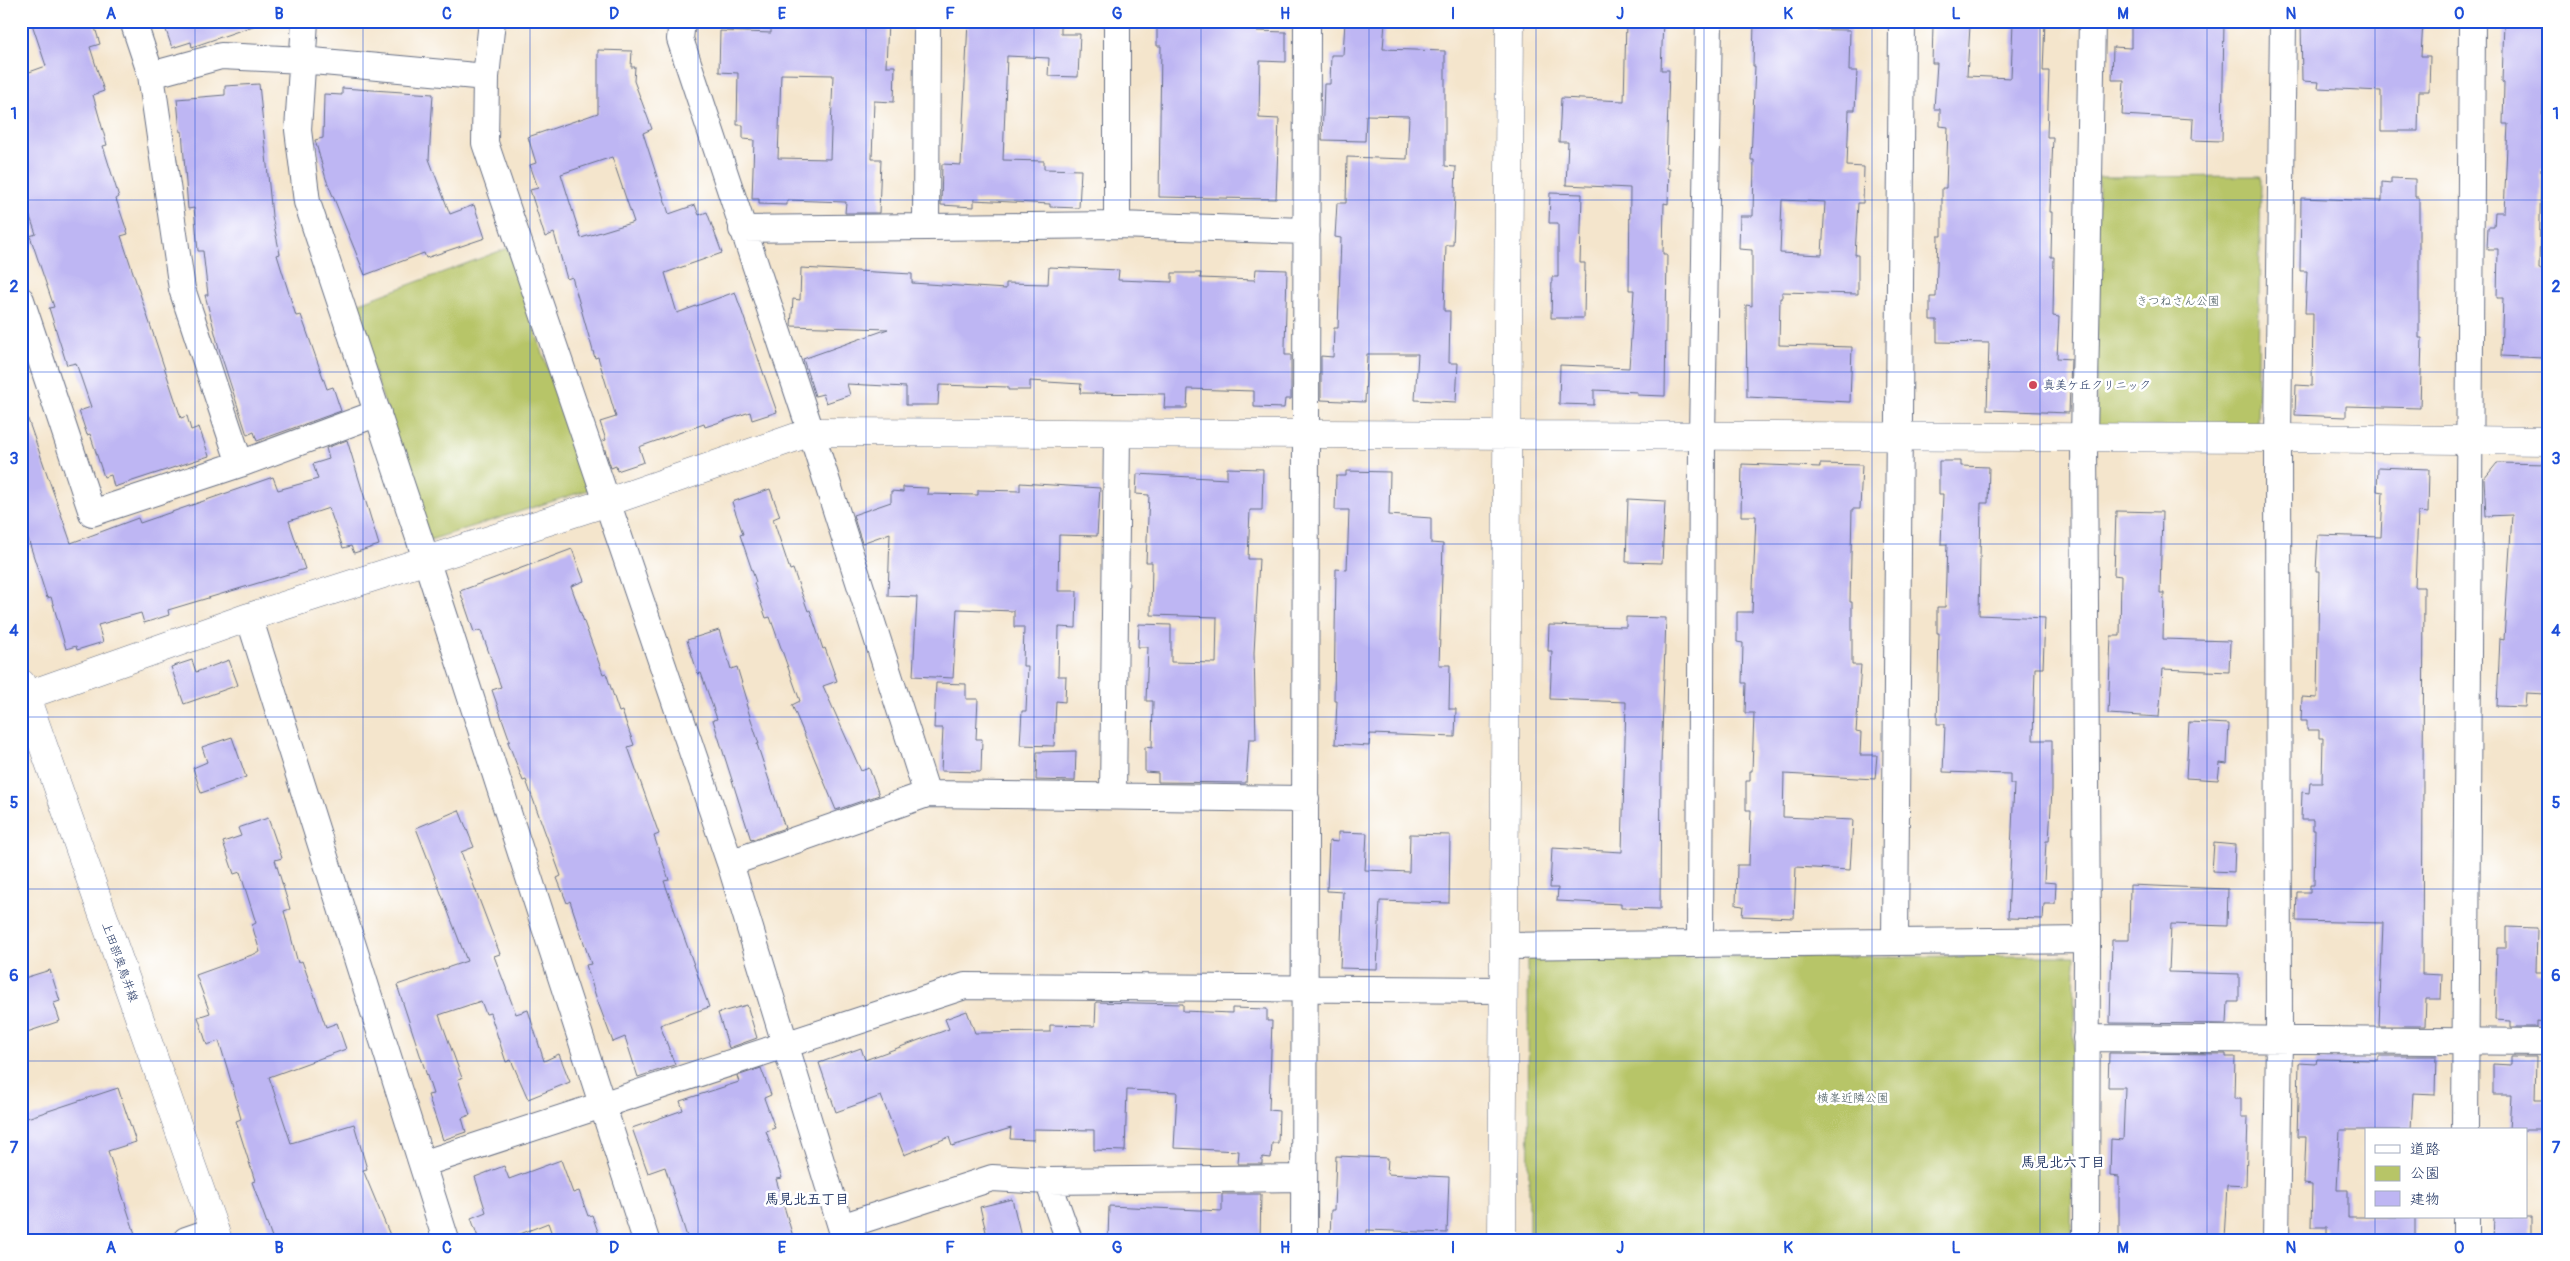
<svg xmlns="http://www.w3.org/2000/svg" width="2570" height="1261" viewBox="0 0 2570 1261" font-family="Pangolin,'Klee One',sans-serif">
<style>
.green{fill:#b7c567;stroke:#697a62}
.building{fill:#beb6f3;fill-rule:evenodd}
.lines{fill:none;stroke-linecap:round;stroke-linejoin:round}
.street-casing{stroke:#676f84;stroke-width:28}
.secondary-casing{stroke:#676f84;stroke-width:29}
.street{stroke:#fff;stroke-width:26}
.secondary{stroke:#fff;stroke-width:28}
.grid{fill:none;stroke:#1d4ed8;stroke-width:1;stroke-opacity:0.55}
.poi-dot{fill:#d1495b;stroke:#fff;stroke-width:2}
.labels{text-anchor:middle;stroke-width:5;stroke-linejoin:round;paint-order:stroke}
.park-label{font-size:12px;fill:#4a5c61;stroke:#fff}
.poi-label{font-size:12px;fill:#1b2f5e;stroke:#fff;text-anchor:start}
.street-label{font-size:12px;fill:#1b2f5e;stroke:#fff}
.neighbourhood-label{font-size:14px;font-weight:bold;fill:#1b2f5e;stroke:#fff}
.neatline{fill:none;stroke:#1d4ed8;stroke-width:2}
.grid-label{font-size:16px;text-anchor:middle;font-weight:bold;fill:#1d4ed8}
</style>
<rect width="100%" height="100%" fill="#fff"/>
<filter id="ink" filterUnits="userSpaceOnUse"><feTurbulence type="fractalNoise" baseFrequency=".02" numOctaves="2"/><feDisplacementMap in="SourceGraphic" scale="10" xChannelSelector="R" yChannelSelector="G"/><feConvolveMatrix kernelMatrix="1 2 1 2 8 2 1 2 1" color-interpolation-filters="sRGB"/></filter>
<filter id="wash" filterUnits="userSpaceOnUse"><feTurbulence type="fractalNoise" baseFrequency=".0096" numOctaves="4" result="noise"/><feDisplacementMap in="SourceGraphic" scale="20" xChannelSelector="R" yChannelSelector="G"/><feGaussianBlur stdDeviation="1.12" result="paint"/><feColorMatrix in="noise" values="0 0 0 0 0 0 0 0 0 0 0 0 0 0 0 0 0 1.4 0 .05"/><feComposite in="paint" operator="in"/></filter>
<g filter="url(#wash)">
<rect width="100%" height="100%" fill="#f4e5cc"/>
<path class="green" d="M2261,176L2257,426L2096,427L2098,177Z
M508,248L588,490L430,540L352,306Z
M2075,956L2071,1240H1529L1528,957Z"/>
<g id="blocks">
<path class="building" d="M31,21H93L100,44L90,47L104,91L93,95L107,145L103,146L119,197L116,199L128,234L121,236L181,418L187,416L191,430L199,427L209,456L114,487L111,475L104,477L90,434L87,435L79,411L91,407L76,363L67,365L49,308L54,307L30,236L36,234L21,191V75L46,66Z
M163,21H255L256,25L192,47L191,42L172,48Z
M842,21H888L886,66H895L894,102L874,101L872,159H881L879,213H845L846,202L787,200V205L759,204V199H752L754,140L743,139V125H737L738,73L719,72L720,31L771,33V22L841,24ZM781,74L833,75L830,159L778,158Z
M968,21H1061V34H1080L1078,77L1048,76L1049,58L1007,56L1003,160L1044,161V169L1081,170L1079,208L1050,207V204L974,200V207L941,205L942,164L961,165Z
M1157,21H1258L1257,31L1286,32V62L1260,61L1259,118L1279,119L1276,199L1159,197L1161,46H1157Z
M1345,21L1385,22L1383,49L1445,51V166L1456,167L1453,245H1446L1444,311H1450L1449,363H1458L1456,402L1415,400L1418,354H1367L1365,402L1321,400V356L1333,357L1334,328H1338L1341,238L1335,237L1337,203H1346L1347,157L1407,159L1409,116L1366,115L1365,141L1322,140L1324,84H1330L1331,55H1343Z
M1626,21H1663L1661,70H1669L1666,168H1669L1668,204L1664,203L1663,254H1667L1665,396L1637,395V392L1594,390V405L1559,404L1560,365L1629,368L1634,290H1629L1630,188L1566,185L1568,142H1559L1561,98L1624,101Z
M1754,21H1791V29L1850,30L1849,71H1857L1855,110H1849L1847,166L1864,167L1863,203H1858L1855,255H1858V294L1782,292V298H1780L1779,345L1852,347L1850,402L1747,397L1746,305L1752,306V250L1739,249L1740,216H1753L1754,160H1751L1755,66H1753ZM1782,200L1825,202L1822,255L1780,253Z
M2013,21H2045L2043,71H2049L2047,137H2053L2050,212H2052L2051,257H2054L2053,316L2059,317L2057,358L2071,359L2069,413L1987,410L1989,343L1937,342V320H1930V297H1936L1938,236H1942V188H1946L1948,127L1940,126V109H1934L1937,63H1932L1933,25L1970,26L1967,76L2011,78Z
M2131,21H2224L2222,141L2192,140L2193,119L2122,115L2124,80H2112L2113,47L2131,48Z
M2301,21H2423L2421,56H2430L2429,91H2419L2418,131H2381V91L2318,88L2319,82L2302,81Z
M2504,21H2545L2542,130H2549V169H2541L2539,269L2547,270L2546,305H2549V329H2544L2543,358L2501,356L2503,298H2497L2498,249H2487L2488,227H2494L2495,212H2504L2508,124H2503L2504,83L2502,82Z
M598,50L632,51L631,67H635L634,81L652,129L643,133L669,214L695,205L699,215L707,212L722,253L665,273L677,313L735,292L777,412L752,420L750,412L705,427L704,424L639,447L644,462L617,471L616,466L611,468L602,441L606,440L600,422L616,417L598,357L595,358L572,277L567,279L554,233L545,237L530,190L538,188L530,165L536,163L528,137L598,113ZM612,157L634,222L581,238L561,174Z
M259,84L272,216L280,254L277,255L296,316L301,315L327,389L333,387L341,411L257,441L254,432L247,435L220,352L205,295H208L203,251H198L194,208L188,209L182,131L180,132L177,99L225,95V86Z
M342,88L433,94L429,159L450,214L474,205L485,238L426,258L424,253L365,275L326,179L315,140L323,138L324,94L342,95Z
M2391,178L2415,179V197H2419V338H2422L2420,408L2346,406V417L2295,415L2296,385L2312,386L2313,313H2305L2307,271H2300L2301,198L2382,201V182L2391,183Z
M1550,193L1582,194L1580,263H1585L1584,318H1551L1552,277H1558V223H1549Z
M1049,267L1119,270L1118,280L1172,282V273H1201L1200,278L1255,280L1256,269L1287,270L1285,347V355H1291V399H1285L1284,408L1254,407V391L1188,389L1187,408H1164L1165,394L1080,393L1081,384L1030,381V390H1008V387L939,385L938,405H906V387L847,384L850,395L826,403L823,394L815,396L803,359L888,329L791,326L793,299L800,300L801,268L912,274V283L1006,289V283L1048,284Z
M25,411L71,543L138,518L140,523L273,477L278,490L318,479L313,464L329,459L326,448L347,440L379,545L354,553L351,546L343,548L329,508L289,521L305,569L168,610L169,615L144,623L141,613L98,625L103,642L77,650L76,646L66,649L51,597L47,598L21,517V412Z
M1939,461H1961V466L1989,467L1988,503H1981L1979,615L2045,618L2043,668H2035L2033,740H2052V790L2049,841H2046L2044,882L2056,883L2055,904H2044L2043,919L2008,918L2014,784H2010V774L1943,772L1945,724H1937L1939,633H1937V607H1945L1947,544H1941L1943,494H1939Z
M2497,463L2549,464V566H2545L2544,625L2549,626L2546,694L2526,693L2525,707L2497,706L2500,638L2504,639L2512,515L2486,516L2484,479Z
M1742,464L1820,467V464L1862,465L1860,509H1852L1850,602H1852V665H1861L1856,732L1861,733L1860,755H1877L1875,779L1784,774L1783,817L1853,820L1850,870L1796,867L1794,918L1742,916L1743,906L1736,905L1737,865H1749L1751,810H1746V781H1750V771H1752L1754,713H1745L1746,683H1742L1743,643L1737,642V612H1752L1756,516H1741Z
M2378,467L2429,469L2428,513L2418,512L2415,587H2424L2422,974L2442,975L2441,999H2426L2425,1026H2379L2383,923L2296,921L2297,892H2310V885H2314L2315,830H2313V820H2301L2302,792L2309,793L2310,783H2322L2323,738H2319V730H2307V721H2301L2302,697L2317,698L2319,571H2316L2318,535L2381,537L2383,492L2377,491Z
M1227,468L1263,469L1262,510H1250L1248,559H1259L1254,653L1256,739H1249L1246,783L1158,782V773L1145,772V747L1152,748L1153,701H1146L1148,647H1138L1139,624L1171,625V662L1216,663L1217,617L1151,615L1152,562H1146L1149,495L1136,494L1137,474L1227,479Z
M1346,471L1390,472L1389,515L1431,518V543L1443,544L1439,665H1450L1449,709H1456L1455,737L1370,734L1369,746L1335,744L1337,701H1334L1336,569L1347,570L1349,510H1335L1336,476H1346Z
M1020,483L1100,488L1097,536L1059,535L1058,591H1077L1076,628L1059,627L1058,676H1066L1065,702L1056,701L1054,746L1020,745L1022,711H1026L1028,666H1023L1024,627H1014V611L957,609L953,678L913,676L917,597L888,596L890,533L862,543L853,515L891,502V491L903,492V487L928,488L927,494L978,495V490L1020,491Z
M770,489L780,516L773,519L790,570L793,569L808,611L810,610L823,649L825,648L837,681L823,686L861,771L869,768L879,795L836,810L792,705L800,701L770,617L766,618L754,583L756,582L740,535L743,534L732,502Z
M1628,499L1665,501L1662,563L1626,562Z
M2116,511L2162,512L2160,593H2164L2163,639L2230,641L2229,672L2163,669L2159,717L2108,714L2111,636H2120L2121,576L2114,575Z
M572,549L584,581L571,586L603,674L606,673L619,712L622,711L634,745L628,747L659,834L654,836L669,880L664,881L709,1007L660,1025L675,1065L638,1077L625,1037L613,1042L597,1000L586,965L591,964L570,901L567,903L557,878L561,876L526,780L523,781L508,742L510,741L492,690L501,687L481,630L474,632L460,591Z
M1626,617L1666,618L1661,762L1660,909L1621,908V904L1557,901L1558,888H1550L1552,848L1622,852L1626,702L1550,699L1552,651H1548L1549,625L1626,627Z
M719,630L731,669L737,667L748,703L746,704L759,744H757L785,828L751,840L713,720L717,719L701,673L698,674L687,640Z
M192,660L196,672L229,660L238,685L184,704L171,667Z
M936,683L966,684V699H978L976,739H982L981,772L941,771L943,728H934Z
M2189,722L2229,724L2227,764L2220,763L2218,780L2186,778Z
M232,737L246,777L201,793L193,768L207,762L202,747Z
M1076,751L1075,781L1036,780L1037,752Z
M459,810L474,847L461,852L500,954L494,956L516,1014L528,1010L544,1061L559,1054L570,1082L528,1099L511,1060L506,1062L490,1013L486,1014L481,1001L439,1015L462,1078L458,1079L470,1115L462,1118L466,1132L443,1140L428,1095L433,1094L397,985L467,961L416,828Z
M268,818L282,858L275,860L290,909L284,911L298,963L302,961L326,1027L337,1023L346,1049L269,1077L291,1143L354,1124L367,1169L363,1170L392,1240H273L252,1182L255,1181L236,1121L241,1119L236,1101H237L219,1041L207,1045L198,1017L210,1013L196,975L260,952L252,925L256,923L240,872L234,874L223,842L241,836L238,828Z
M1338,832L1367,833L1365,870L1409,872L1410,834L1450,835L1449,903L1380,901L1377,969L1340,968L1343,892L1327,891L1329,841L1338,842Z
M2214,843L2235,845L2234,872L2212,871Z
M2130,885L2228,889L2227,926L2171,924L2169,972L2239,974V1002H2228L2227,1024L2110,1023L2112,940H2129Z
M2506,927L2537,928L2536,972H2545L2543,1022L2536,1021V1027H2511V1021L2495,1020L2497,948H2506Z
M50,970L60,1001L54,1003L60,1021L21,1034V979Z
M1096,1002L1183,1004V1011L1232,1013V1008L1267,1009V1021H1272L1269,1110L1279,1111L1278,1143H1272L1271,1158L1262,1157V1164H1238L1239,1151L1174,1148L1177,1092L1127,1090L1125,1151L1094,1150V1130L1034,1129V1140L1010,1139L1011,1128L952,1146L949,1137L904,1155L881,1096L836,1112L819,1063L861,1048L865,1060L949,1029L945,1019L967,1011L975,1033L1050,1032V1025L1095,1026Z
M747,1005L757,1038L729,1048L718,1013Z
M2109,1053L2226,1054V1057H2235L2234,1099H2241V1117H2248L2246,1186L2227,1185L2224,1240H2119V1177L2110,1176L2111,1139L2123,1140L2125,1087H2108Z
M2378,1056H2436L2435,1094L2413,1093L2411,1130H2340L2337,1190H2348V1217H2415V1240H2327V1227H2311L2312,1185L2304,1184L2306,1137H2297L2299,1063L2316,1064L2317,1059L2378,1060Z
M2511,1057H2536L2535,1100H2547L2546,1130H2509L2511,1095H2493V1064L2511,1065Z
M761,1068L771,1095L764,1098L775,1128L766,1131L782,1178L776,1179L794,1240H688L665,1167L648,1173L632,1128L683,1110L680,1101L739,1082L737,1076Z
M118,1088L136,1142L108,1151L137,1240H27L21,1223V1120Z
M1336,1156L1388,1158L1387,1174L1449,1177L1447,1233L1367,1230V1240H1330L1331,1210H1334Z
M561,1160L573,1193L579,1191L588,1216L592,1215L601,1240H554L548,1223L505,1240H479L471,1218L486,1212L475,1177L504,1166L509,1179Z
M1222,1194H1261L1260,1240H1108L1109,1206L1222,1211Z
M1012,1199L1022,1240H988L980,1207Z
M2494,1217H2531V1240H2493Z"/>
</g>
</g>
<g filter="url(#ink)">
<use href="#blocks" fill-opacity="0" stroke="#676f84" stroke-width="1"/>
<g class="lines">
<defs>
<path id="street" d="M133,21L151,75L182,289L240,464
M305,21L298,130L307,202L426,559L646,1240
M492,21L486,77L485,143L730,863L845,1240
M682,21L680,39L811,432L927,794
M1117,21V225
M151,75L221,56L302,60L486,77
M926,226L927,21
M742,229L1117,225L1307,231
M21,300L92,513L240,464L378,413
M249,617L446,1240
M1113,796L1117,433
M730,863L927,794L1306,799
M1895,942L1902,21
M1700,944L1702,437L1709,21
M1504,946L2087,940
M2086,1038L2549,1042
M2465,1130L2472,21
M422,1164L965,986L1504,990
M1048,1181L1069,1240
M2466,1217V1240
M841,1227L992,1178L1048,1181L1304,1178
M186,1240L215,1230
M1304,1240L1307,21
M2086,1240L2087,940L2084,439L2092,21
M2276,1240L2279,1038L2278,438L2283,21"/>
<path id="secondary" d="M21,683L218,1240
M25,696L249,617L608,502L811,432L2278,438L2549,441
M1502,1240L1510,21"/>
</defs>
<use href="#street" class="street-casing"/>
<use href="#secondary" class="secondary-casing"/>
<use href="#street" class="street"/>
<use href="#secondary" class="secondary"/>
</g>
</g>
<path class="grid" d="M195,21V1240M363,21V1240M530,21V1240M698,21V1240M866,21V1240M1034,21V1240M1201,21V1240M1369,21V1240M1536,21V1240M1704,21V1240M1872,21V1240M2040,21V1240M2207,21V1240M2375,21V1130M21,200H2549M21,372H2549M21,544H2549M21,717H2549M21,889H2549M21,1061H2549M2375,1217V1240"/>
<circle class="poi-dot" cx="2033" cy="385" r="5"/>
<g class="labels">
<g class="park-label">
<text x="2178" y="305">きつねさん公園</text>
<text x="1853" y="1102">横峯近隣公園</text>
</g>
<g class="poi-label">
<text x="2043" y="389">真美ケ丘クリニック</text>
</g>
<g class="street-label">
<text transform="translate(120 962) rotate(70)" y="4">上田部奥鳥井線</text>
</g>
<g class="neighbourhood-label">
<text x="2063" y="1167">馬見北六丁目</text>
<text x="807" y="1204">馬見北五丁目</text>
</g>
</g>
<rect width="2570" height="1261" fill="none" stroke="#fff" stroke-width="55"/>
<rect x="2365" y="1128" width="162" height="90" fill="#ffffff" stroke="#a4acbf"/>
<rect x="2375" y="1145" width="25" height="8" fill="#ffffff" stroke="#a4acbf"/>
<text x="2410" y="1154" font-size="15" fill="#1b2f5e">道路</text>
<rect x="2375" y="1166" width="25" height="15" fill="#b7c567" stroke="#a4acbf"/>
<text x="2410" y="1178" font-size="15" fill="#1b2f5e">公園</text>
<rect x="2375" y="1191" width="25" height="15" fill="#beb6f3" stroke="#a4acbf"/>
<text x="2410" y="1204" font-size="15" fill="#1b2f5e">建物</text>
<rect x="28" y="28" width="2514" height="1206" class="neatline"/>
<g class="grid-label">
<text x="111" y="19">A</text>
<text x="279" y="19">B</text>
<text x="447" y="19">C</text>
<text x="614" y="19">D</text>
<text x="782" y="19">E</text>
<text x="950" y="19">F</text>
<text x="1117" y="19">G</text>
<text x="1285" y="19">H</text>
<text x="1453" y="19">I</text>
<text x="1620" y="19">J</text>
<text x="1788" y="19">K</text>
<text x="1956" y="19">L</text>
<text x="2123" y="19">M</text>
<text x="2291" y="19">N</text>
<text x="2459" y="19">O</text>
<text x="14" y="119">1</text>
<text x="2556" y="119">1</text>
<text x="14" y="292">2</text>
<text x="2556" y="292">2</text>
<text x="14" y="464">3</text>
<text x="2556" y="464">3</text>
<text x="14" y="636">4</text>
<text x="2556" y="636">4</text>
<text x="14" y="808">5</text>
<text x="2556" y="808">5</text>
<text x="14" y="981">6</text>
<text x="2556" y="981">6</text>
<text x="14" y="1153">7</text>
<text x="2556" y="1153">7</text>
<text x="111" y="1253">A</text>
<text x="279" y="1253">B</text>
<text x="447" y="1253">C</text>
<text x="614" y="1253">D</text>
<text x="782" y="1253">E</text>
<text x="950" y="1253">F</text>
<text x="1117" y="1253">G</text>
<text x="1285" y="1253">H</text>
<text x="1453" y="1253">I</text>
<text x="1620" y="1253">J</text>
<text x="1788" y="1253">K</text>
<text x="1956" y="1253">L</text>
<text x="2123" y="1253">M</text>
<text x="2291" y="1253">N</text>
<text x="2459" y="1253">O</text>
</g>
</svg>
